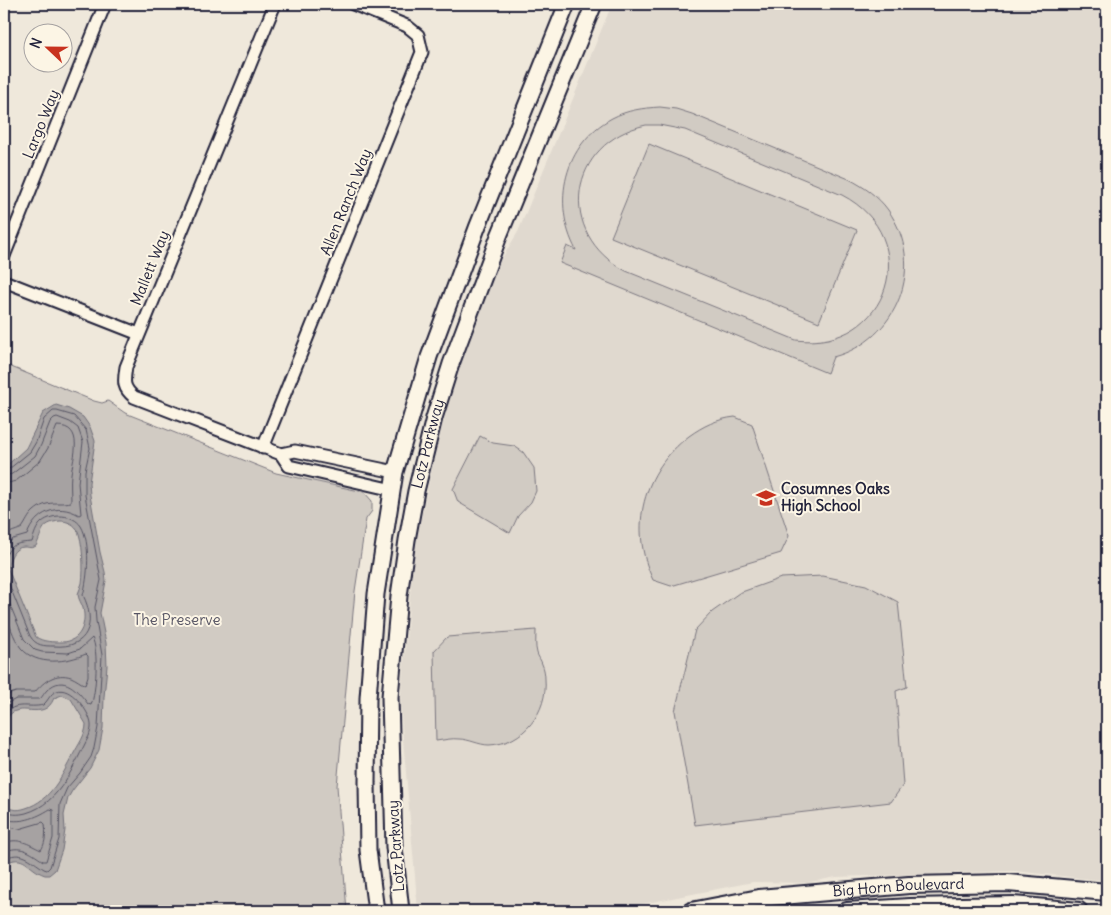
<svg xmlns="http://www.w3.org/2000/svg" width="1111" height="915" viewBox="0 0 1111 915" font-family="Delius,sans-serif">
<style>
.built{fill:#e0d9cf}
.green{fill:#d1cbc3;stroke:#7a767f;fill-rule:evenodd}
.water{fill:#a6a2a2;stroke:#716f79;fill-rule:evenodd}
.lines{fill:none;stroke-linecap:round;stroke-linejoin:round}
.shore{stroke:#575564;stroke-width:1}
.minor-casing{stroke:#22223b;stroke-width:15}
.tertiary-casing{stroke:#22223b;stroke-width:19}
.secondary-casing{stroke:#22223b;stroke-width:20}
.minor{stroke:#fcf5e5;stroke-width:11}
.tertiary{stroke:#fcf5e5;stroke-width:15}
.secondary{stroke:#fcf5e5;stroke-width:16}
.labels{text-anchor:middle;stroke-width:4;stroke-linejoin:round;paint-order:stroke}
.street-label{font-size:15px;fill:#22223b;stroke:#fcf5e5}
.poi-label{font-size:15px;font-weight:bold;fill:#22223b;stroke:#fcf5e5;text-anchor:start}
.park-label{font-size:15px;fill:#575564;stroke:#fcf5e5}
</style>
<rect width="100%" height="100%" fill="#efe8db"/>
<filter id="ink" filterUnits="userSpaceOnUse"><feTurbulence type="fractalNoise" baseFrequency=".02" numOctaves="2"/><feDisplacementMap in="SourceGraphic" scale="10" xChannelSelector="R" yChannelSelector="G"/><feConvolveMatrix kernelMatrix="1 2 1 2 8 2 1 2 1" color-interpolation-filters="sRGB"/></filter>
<g filter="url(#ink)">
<path class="built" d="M612,4H1107V881L1015,871L836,877L807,883L753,882L632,906L614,911H418L400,704L414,552L437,443L461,359L491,276L518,232Z"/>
<path class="green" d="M660,107L676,109L692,114L849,179C864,187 878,196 888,210C927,265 898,340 833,357L827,373L560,263L567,246L576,250C551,203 564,144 612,118C627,110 643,108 660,107ZM646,125H659L685,130L842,195C925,238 889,352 796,340L626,271C555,234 568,142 646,125Z
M649,144L857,230L819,322L611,237Z
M4,364L94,401L102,403L108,401L125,413L276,473L364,492L372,501V511L366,519L355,591L337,786L347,911H4Z
M735,417L752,424L789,536L781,553L671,586L653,580C628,527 643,471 689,436C703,426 717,419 735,417Z
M480,436L493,443L514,446L523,452L534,468L536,491L531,502L518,516L510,533L458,502L453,489Z
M823,576L866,585L898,602L907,687L896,691L903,785L891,802L695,825L675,711L695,630L712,612L739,593L781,578Z
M536,630C536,637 535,647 537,653C538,657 541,660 542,664C544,668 545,674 545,679C548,711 524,744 489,745C479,745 469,739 459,739C452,738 444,740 436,741L434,651L447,637Z"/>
<path class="water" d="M56,405L69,409L83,417L90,427L95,441L89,483L90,495L100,552L105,572L106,581L100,613L106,643L107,666L104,697L103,728L99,750L90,768L72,791L68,798L64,815L65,830L62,850L55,870L49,875H45C27,869 25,852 4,864V805C11,810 17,811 26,808C51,800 61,777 73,755C78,745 86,735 86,724L71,699L62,695L54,698C44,724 17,698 7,719C4,725 6,732 4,739V468L26,448L43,413ZM60,521C66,521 73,523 77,529C83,540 84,570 82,583C81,587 79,590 78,594C78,599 82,604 83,608C87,624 80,642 62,642C53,642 43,642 36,637L8,569C9,560 13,547 24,547C29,547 31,549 36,546C43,532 40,523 60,521Z"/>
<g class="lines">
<path class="shore" d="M4,470L9,469L30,452L36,442L44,419L53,411H57L74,416L86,430L90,448L85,471V495L101,580L95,607L96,621L102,655L98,727L94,748L91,757L80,773L67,788L60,804L59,839L50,867L47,870L44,869C30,860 21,849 4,859
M4,476L12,474L35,456L41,445L50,422L54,418L57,417L70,422L78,428L83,442L78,483L81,514L79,515C57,502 35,513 27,535L13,539L4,547
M4,484L16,481L40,461L48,448L57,426C85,426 73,458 71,474C70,483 71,493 71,502C57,505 48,499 34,511C28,516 26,523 22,528C19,530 9,532 4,536
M4,562C8,544 17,543 32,542C34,535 36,527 42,522C53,513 73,514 81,526C91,543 88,578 83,595C97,623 88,649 54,646C44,646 36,646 30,636L4,572
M4,590L24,639L35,650L42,652L68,653L80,649L92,638C99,649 96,694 91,705L88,704C78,691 64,673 47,690C44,693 43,696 40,699H16L4,705
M4,609C9,622 13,638 21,648C37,667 67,662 86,654L88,656V676L85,685C81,683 76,679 71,677C56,672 44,681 35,692H16L4,696
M4,715C15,700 29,709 43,705C49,700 50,693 57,691C70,686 87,709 90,720C92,726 91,730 89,736C74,764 61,803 26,813C18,815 11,815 4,811
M4,819C20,824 36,818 50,809L53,810V838L46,861H43C30,852 20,844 4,852
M4,826L19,829L43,822L45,824C46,832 46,843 41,850C28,844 19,837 4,843"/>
<defs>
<path id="minor" d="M275,4L126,367C124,381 122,387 134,397L281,454L295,451L395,472
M4,256L105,4
M4,281L139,334
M263,448L422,52L418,35L407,26L353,4
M281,454L289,466L393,490"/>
<g id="tertiary">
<path d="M376,911L368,850L367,783L368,698L376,594L395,472L429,357L477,228L567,4"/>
<path id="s1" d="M401,911L394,847L390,697L399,596L407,540L416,491L434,418L451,364L499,236L594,4"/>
</g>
<g id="secondary">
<path id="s2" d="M691,911L759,898L909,885L1008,883L1107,892"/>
<path d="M847,911L910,907L1013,905L1079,911"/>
</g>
</defs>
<use href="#minor" class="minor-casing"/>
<use href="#tertiary" class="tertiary-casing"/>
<use href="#secondary" class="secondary-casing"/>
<use href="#minor" class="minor"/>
<use href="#tertiary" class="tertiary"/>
<use href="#secondary" class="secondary"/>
</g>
</g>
<defs>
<symbol id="school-bare" viewBox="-9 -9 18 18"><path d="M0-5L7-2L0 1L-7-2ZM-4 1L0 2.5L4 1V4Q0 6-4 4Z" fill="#c8321e" stroke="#fcf5e5" stroke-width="2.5" paint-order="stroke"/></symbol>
</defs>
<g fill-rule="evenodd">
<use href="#school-bare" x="752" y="484" width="28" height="28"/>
</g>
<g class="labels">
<g class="street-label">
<text transform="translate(41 124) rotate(-68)" y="5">Largo Way</text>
<text transform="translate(346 202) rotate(-68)" y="5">Allen Ranch Way</text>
<text transform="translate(150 268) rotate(-68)" y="5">Mallett Way</text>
<text dy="5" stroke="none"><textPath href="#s1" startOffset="471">Lotz Parkway</textPath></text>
<text transform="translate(396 846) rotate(-94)" y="5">Lotz Parkway</text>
<text dy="5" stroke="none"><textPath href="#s2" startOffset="209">Big Horn Boulevard</textPath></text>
</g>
<g class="poi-label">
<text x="781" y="494">Cosumnes Oaks<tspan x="781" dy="17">High School</tspan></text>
</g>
<g class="park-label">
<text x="177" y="625">The Preserve</text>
</g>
</g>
<rect width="1111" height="915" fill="none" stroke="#fcf5e5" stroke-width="20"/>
<rect x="10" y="10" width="1091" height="895" fill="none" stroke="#22223b" stroke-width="2" filter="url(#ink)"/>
<g transform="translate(48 48) rotate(292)"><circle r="24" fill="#fcf5e5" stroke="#a5a1a1"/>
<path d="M0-4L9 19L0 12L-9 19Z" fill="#c8321e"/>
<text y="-8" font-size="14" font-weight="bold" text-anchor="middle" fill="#22223b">N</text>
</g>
</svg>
